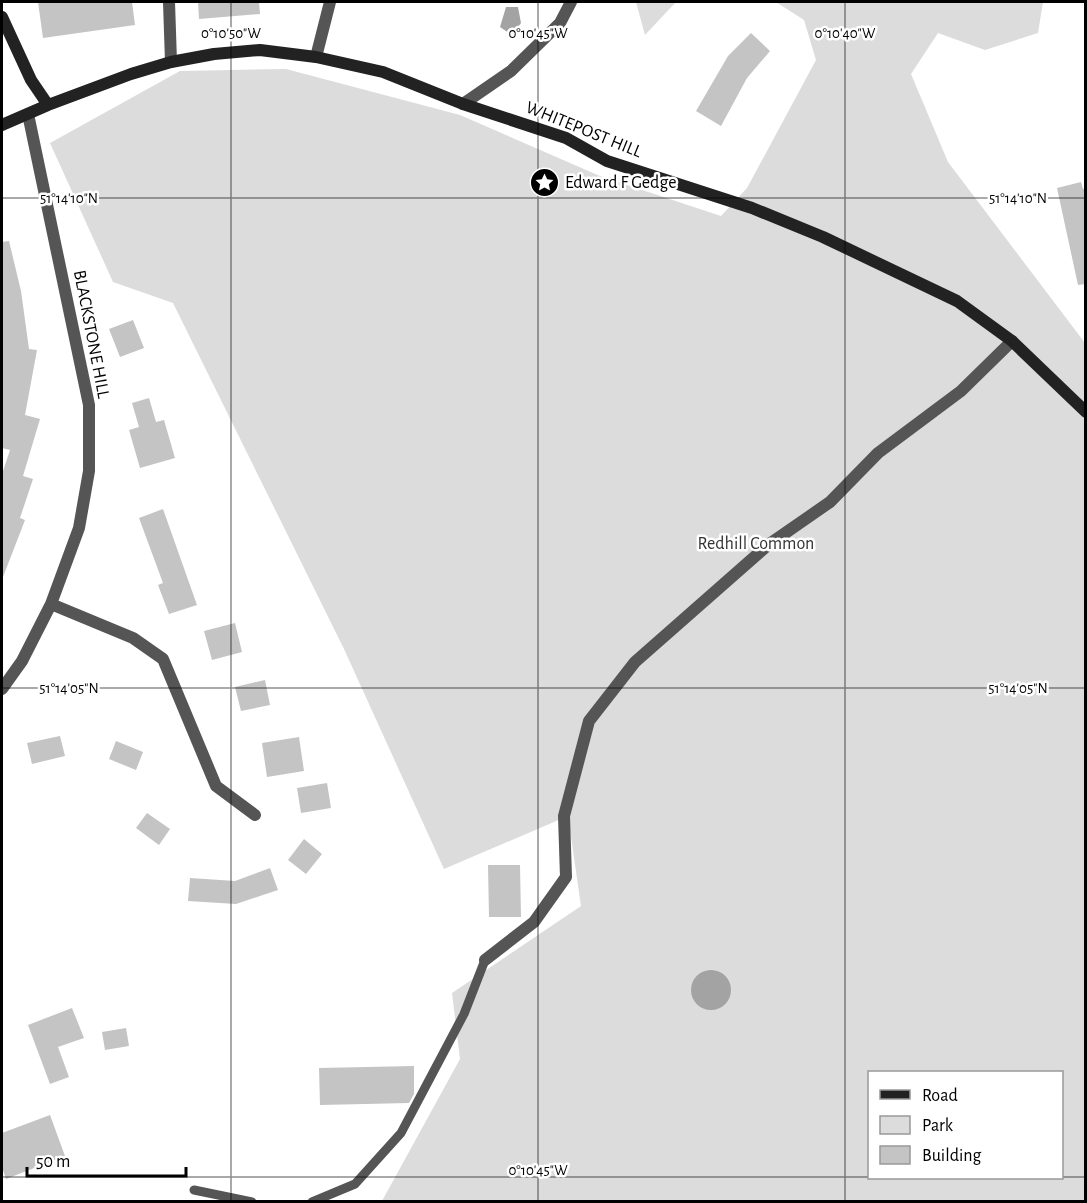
<svg xmlns="http://www.w3.org/2000/svg" width="1087" height="1203" viewBox="0 0 1087 1203" font-family="'Alegreya Sans',sans-serif">
<style>
.green{fill:#dcdcdc;fill-rule:evenodd}
.water{fill:#a3a3a3}
.building{fill:#c4c4c4}
.lines{fill:none;stroke-linecap:round;stroke-linejoin:round}
.lane{stroke:#555;stroke-width:9}
.street{stroke:#555;stroke-width:12}
.secondary{stroke:#222;stroke-width:12}
.ticks{fill:none;stroke:#000;stroke-width:1.5;stroke-opacity:0.45}
.labels{text-anchor:middle;stroke-width:5;stroke-linejoin:round;paint-order:stroke}
.street-label{font-size:18px;fill:#000;stroke:#fff}
.poi-label{font-size:18px;fill:#000;stroke:#fff;text-anchor:start}
.park-label{font-size:18px;fill:#333;stroke:#fff}
.ticks-label{font-size:15px;text-anchor:middle;fill:#000;stroke:#fff;stroke-width:5;stroke-linejoin:round;paint-order:stroke}
</style>
<rect width="100%" height="100%" fill="#fff"/>
<path class="green" d="M636,2H676L645,35Z
M776,2H1043L1038,33L985,50L938,33L911,74L948,162L1085,343V1201H382L460,1059L452,993L581,906L568,816L444,869L344,649L173,303L113,282L50,143L180,71L286,69L460,115L600,176L721,216L747,188L816,60L804,20ZM870,1072H1062V1178H870Z"/>
<path class="water" d="M506,7H518L521,23L512,35L500,27Z
M691 990a20 20 0 1 1 40 0a20 20 0 1 1-40 0Z"/>
<path class="building" d="M38,2H132L135,25L43,38Z
M198,2H259L260,14L199,19Z
M751,33L770,51L747,78L721,126L696,111L728,56Z
M1081,182L1083,189L1086,188V284L1078,285L1057,188Z
M9,241L21,291L29,349L37,350L25,415L40,419L23,476L33,479L20,518L25,520L3,577H2V474L10,450L2,448V242Z
M133,320L144,348L120,357L109,329Z
M149,398L156,422L164,420L175,458L140,468L129,430L139,427L132,403Z
M163,509L197,605L169,614L158,585L163,583L139,518Z
M235,623L242,652L212,660L204,631Z
M265,680L270,705L241,711L235,687Z
M60,736L65,756L32,764L27,743Z
M299,737L304,771L267,777L262,743Z
M116,741L143,752L136,770L109,759Z
M327,783L331,808L301,813L297,788Z
M147,813L170,829L159,845L136,828Z
M304,839L322,854L306,874L288,860Z
M488,865H520L521,917H489Z
M270,868L278,890L236,904L188,901L190,878L235,881Z
M72,1008L84,1038L58,1047L69,1077L50,1084L28,1025Z
M126,1028L129,1046L105,1050L102,1032Z
M414,1066V1094L409,1103L320,1105L319,1068Z
M50,1115L65,1156L6,1179L2,1167V1133Z"/>
<g class="lines">
<path class="lane" d="M194,1190L252,1202
M312,1202L355,1184L401,1133L464,1014L485,960"/>
<path class="street" d="M169,2L171,62
M316,57L330,2
M463,104L511,71L560,23L571,2
M51,604L133,638L163,659L216,786L255,815
M2,689L22,661L51,604L79,528L89,471V405L28,114
M485,960L534,922L566,877L564,816L589,721L635,662L768,545L830,502L878,453L961,391L1012,341"/>
<path class="secondary" d="M2,17L31,80L48,105
M2,125L48,105L131,74L171,62L214,54L260,50L316,57L383,72L463,104L566,138L607,161L752,208L823,237L957,301L1012,341L1086,412"/>
</g>
<path class="ticks" d="M231,2V1202M538,2V1202M845,2V1202M2,198H1086M2,688H1086M2,1177H870M1062,1177H1086"/>
<defs>
<symbol id="sight-disc" viewBox="-11 -11 22 22"><circle r="9.5" fill="#000" stroke="#fff"/><path d="M0-6L1.8-2.2L6-1.7L2.9 1.2L3.7 5.4L0 3.3L-3.7 5.4L-2.9 1.2L-6-1.7L-1.8-2.2Z" fill="#fff"/></symbol>
</defs>
<g fill-rule="evenodd">
<use href="#sight-disc" x="528" y="166" width="33" height="33"/>
</g>
<g class="labels">
<g class="street-label">
<text transform="translate(584 129) rotate(22)" y="6">WHITEPOST HILL</text>
<text transform="translate(92 334) rotate(79)" y="6">BLACKSTONE HILL</text>
</g>
<g class="poi-label">
<text x="565" y="188">Edward F Gedge</text>
</g>
<g class="park-label">
<text x="756" y="549">Redhill Common</text>
</g>
</g>
<g class="ticks-label">
<text x="231" y="38">0°10'50"W</text>
<text x="538" y="38">0°10'45"W</text>
<text x="845" y="38">0°10'40"W</text>
<text x="69" y="203">51°14'10"N</text>
<text x="1018" y="203">51°14'10"N</text>
<text x="69" y="693">51°14'05"N</text>
<text x="1018" y="693">51°14'05"N</text>
<text x="538" y="1175">0°10'45"W</text>
</g>
<rect width="1087" height="1203" fill="none" stroke="#000000" stroke-width="6"/>
<rect x="868" y="1071" width="195" height="108" fill="#ffffff" stroke="#999999" stroke-width="1.5"/>
<rect x="880" y="1090" width="30" height="9" fill="#222222" stroke="#999999" stroke-width="1.5"/>
<text x="922" y="1101" font-size="18" fill="#000000">Road</text>
<rect x="880" y="1116" width="30" height="18" fill="#dcdcdc" stroke="#999999" stroke-width="1.5"/>
<text x="922" y="1131" font-size="18" fill="#000000">Park</text>
<rect x="880" y="1146" width="30" height="18" fill="#c4c4c4" stroke="#999999" stroke-width="1.5"/>
<text x="922" y="1161" font-size="18" fill="#000000">Building</text>
<path d="M27 1167v9h159v-9" fill="none" stroke="#000000" stroke-width="3"/>
<text x="36" y="1167" font-size="18" fill="#000000" stroke="#ffffff" stroke-width="4.5" paint-order="stroke">50 m</text>
</svg>
